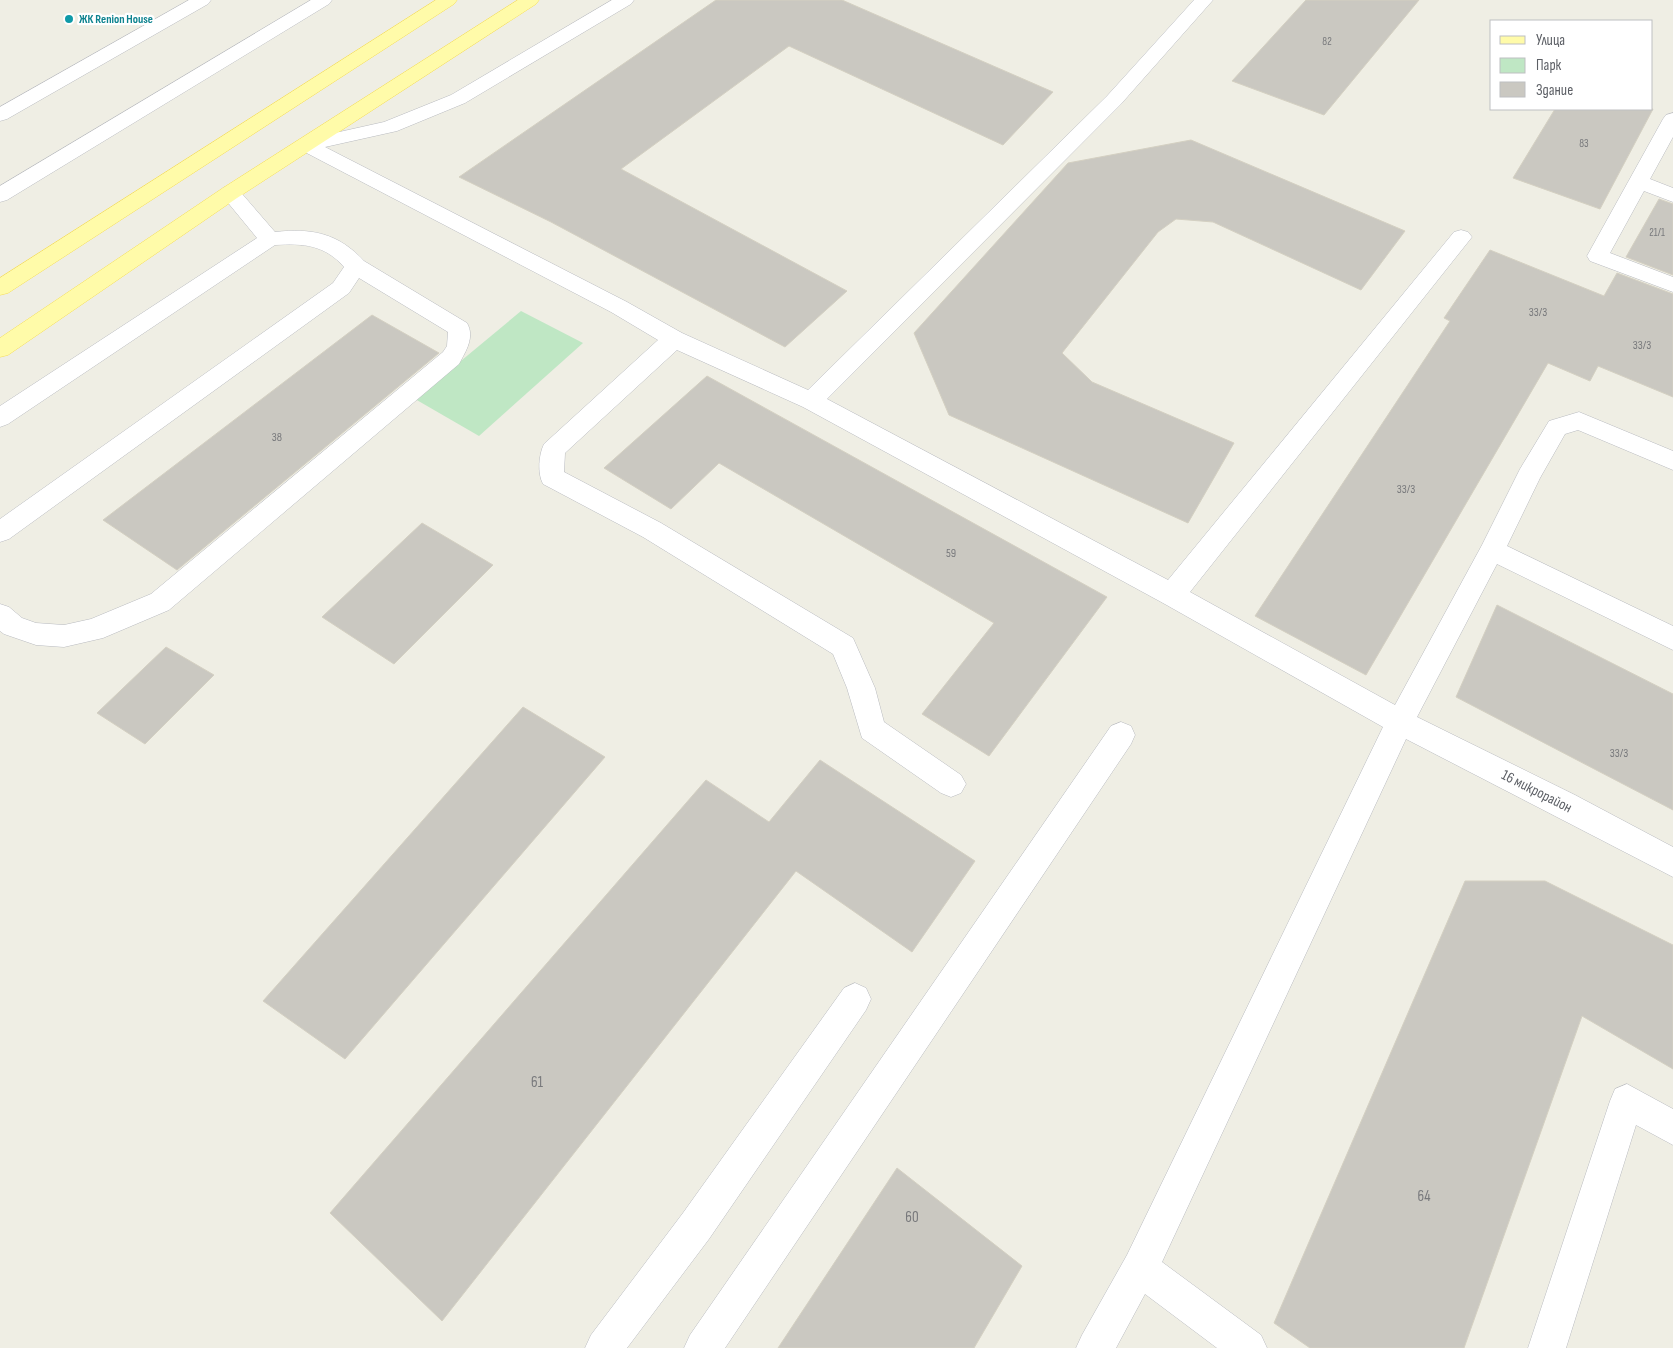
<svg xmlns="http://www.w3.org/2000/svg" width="1673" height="1348" viewBox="0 0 1673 1348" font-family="'Sofia Sans Condensed',sans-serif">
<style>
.green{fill:#bfe7c4}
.building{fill:#cac8c1;stroke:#d4d0c2}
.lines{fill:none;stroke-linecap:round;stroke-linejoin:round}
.minor-casing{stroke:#b9bbc0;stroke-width:1}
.major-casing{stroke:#f6dd55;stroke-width:1}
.minor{fill:#fff;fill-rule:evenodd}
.major{fill:#fffba9;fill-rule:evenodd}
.culture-dot{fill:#0f9aa8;stroke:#fff;stroke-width:2}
.labels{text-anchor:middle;stroke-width:4.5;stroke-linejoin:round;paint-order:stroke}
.far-number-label{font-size:11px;fill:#78797c}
.far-culture-label{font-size:12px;font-weight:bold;fill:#0d838f;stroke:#fff;text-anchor:start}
.number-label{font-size:12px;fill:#78797c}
.street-label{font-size:15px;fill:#5c5f65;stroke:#fff}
.near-number-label{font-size:15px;fill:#78797c}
</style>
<rect width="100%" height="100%" fill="#efeee4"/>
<path class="green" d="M521,311L583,343L479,436L415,399Z"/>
<path class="building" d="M716,0H842L1053,92L1003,145L789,46L621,169L847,291L785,347L551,222L459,177Z
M1306,0H1419L1324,115L1232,81Z
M1555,109H1653L1600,209L1513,178Z
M1191,140L1405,231L1361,290L1213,222L1176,219L1158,232L1062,353L1092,382L1234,443L1188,523L949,415L914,333L1068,163Z
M1659,199L1673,204V275L1626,257Z
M1490,250L1604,296L1617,273L1673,294V397L1598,366L1590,381L1548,363L1366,675L1255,616L1450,321L1444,318Z
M372,315L439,353L177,570L103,520Z
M707,376L1107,597L989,756L922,714L994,623L719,463L671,509L604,468Z
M422,523L493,565L394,664L322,617Z
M1497,605L1673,694V810L1456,697Z
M166,647L214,675L145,744L97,713Z
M523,707L605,757L345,1059L263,1001Z
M820,760L975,861L912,952L796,871L442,1321L330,1213L706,780L769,822Z
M1465,881H1545L1673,945V1069L1582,1016L1464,1348H1310L1274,1323Z
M897,1168L1022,1266L974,1348H778Z"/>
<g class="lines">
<defs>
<path id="minor" d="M189,0H211L208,4L7,119L0,121V107Z
M311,0H332L329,4L7,200L0,202V186Z
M612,0H634L631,4L465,103L397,131L325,147L627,302L682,333L808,390L1107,96L1194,0H1213L1121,104L827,399L1168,580L1454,232L1461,230L1468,232L1472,237L1468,242L1190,592L1395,705L1482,545L1520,469L1549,421L1579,412L1673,451V470L1578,430L1565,434L1540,478L1507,546L1673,626V650L1497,564L1417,717L1575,795L1673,847V877L1406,739L1162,1262L1261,1335L1267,1348H1217L1145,1294L1116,1348H1076L1082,1335L1127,1255L1383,727L1163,603L803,407L677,350L565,453L564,472L661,523L853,638L875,688L884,722L961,775L966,784L961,793L951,797L941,793L862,738L847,688L833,654L643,537L543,484C537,473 539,454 544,444L658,340L611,312L299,149L296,145L299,141L384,122L451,95Z
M1673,113V137L1650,179L1673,188V202L1644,191L1610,253L1673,277V292L1590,261L1587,256L1663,119L1666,115Z
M230,186L237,188L275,232C312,228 338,233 364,261L467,323C475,337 466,351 459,364L169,610L103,638L64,647L36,645L4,634L0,631V604L9,607L22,618L36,623L64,625L91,619L151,594L443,352L447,346L448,332L359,278L349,293L9,539L0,542V519L333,283L344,267C325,245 303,243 275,245L8,424L0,427V406L257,238L220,193L223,188Z
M1121,722L1131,726L1135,735L1131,744L725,1348H684L690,1335L1111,726Z
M855,983L866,988L871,999L866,1010L709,1239L627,1348H585L591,1335L683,1213L844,988Z
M1627,1084L1673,1109V1145L1636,1125L1566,1348H1528L1610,1101L1615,1089Z"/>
<path id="major" d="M436,0H457L454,4L8,293L0,295V278Z
M518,0H539L536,4L237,198L8,355L0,357V338L223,188Z"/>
</defs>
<use href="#minor" class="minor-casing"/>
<use href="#major" class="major-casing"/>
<use href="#minor" class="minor"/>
<use href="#major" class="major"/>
</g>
<circle class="culture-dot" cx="69" cy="19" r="5"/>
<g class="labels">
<g class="far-number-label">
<text x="1327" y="45">82</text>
<text x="1584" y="147">83</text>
<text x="1657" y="236">21/1</text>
</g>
<g class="far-culture-label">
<text x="79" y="23">ЖК Renion House</text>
</g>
<g class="number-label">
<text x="1538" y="316">33/3</text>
<text x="1642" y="349">33/3</text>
<text x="277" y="441">38</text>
<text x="1406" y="493">33/3</text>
<text x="951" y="557">59</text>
<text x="1619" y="757">33/3</text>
</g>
<g class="street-label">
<text transform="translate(1537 791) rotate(27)" y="5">16 микрорайон</text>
</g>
<g class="near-number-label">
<text x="537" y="1087">61</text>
<text x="1424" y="1201">64</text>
<text x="912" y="1222">60</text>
</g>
</g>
<rect x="1490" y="20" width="162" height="90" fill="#ffffff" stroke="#bebfc1"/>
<rect x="1500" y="36" width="25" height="8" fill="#fffba9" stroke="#bebfc1"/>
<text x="1536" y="45" font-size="15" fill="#5c5f65">Улица</text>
<rect x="1500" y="58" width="25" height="15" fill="#bfe7c4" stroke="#bebfc1"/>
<text x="1536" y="70" font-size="15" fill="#5c5f65">Парк</text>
<rect x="1500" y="82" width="25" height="15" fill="#cac8c1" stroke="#bebfc1"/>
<text x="1536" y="95" font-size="15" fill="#5c5f65">Здание</text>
</svg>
